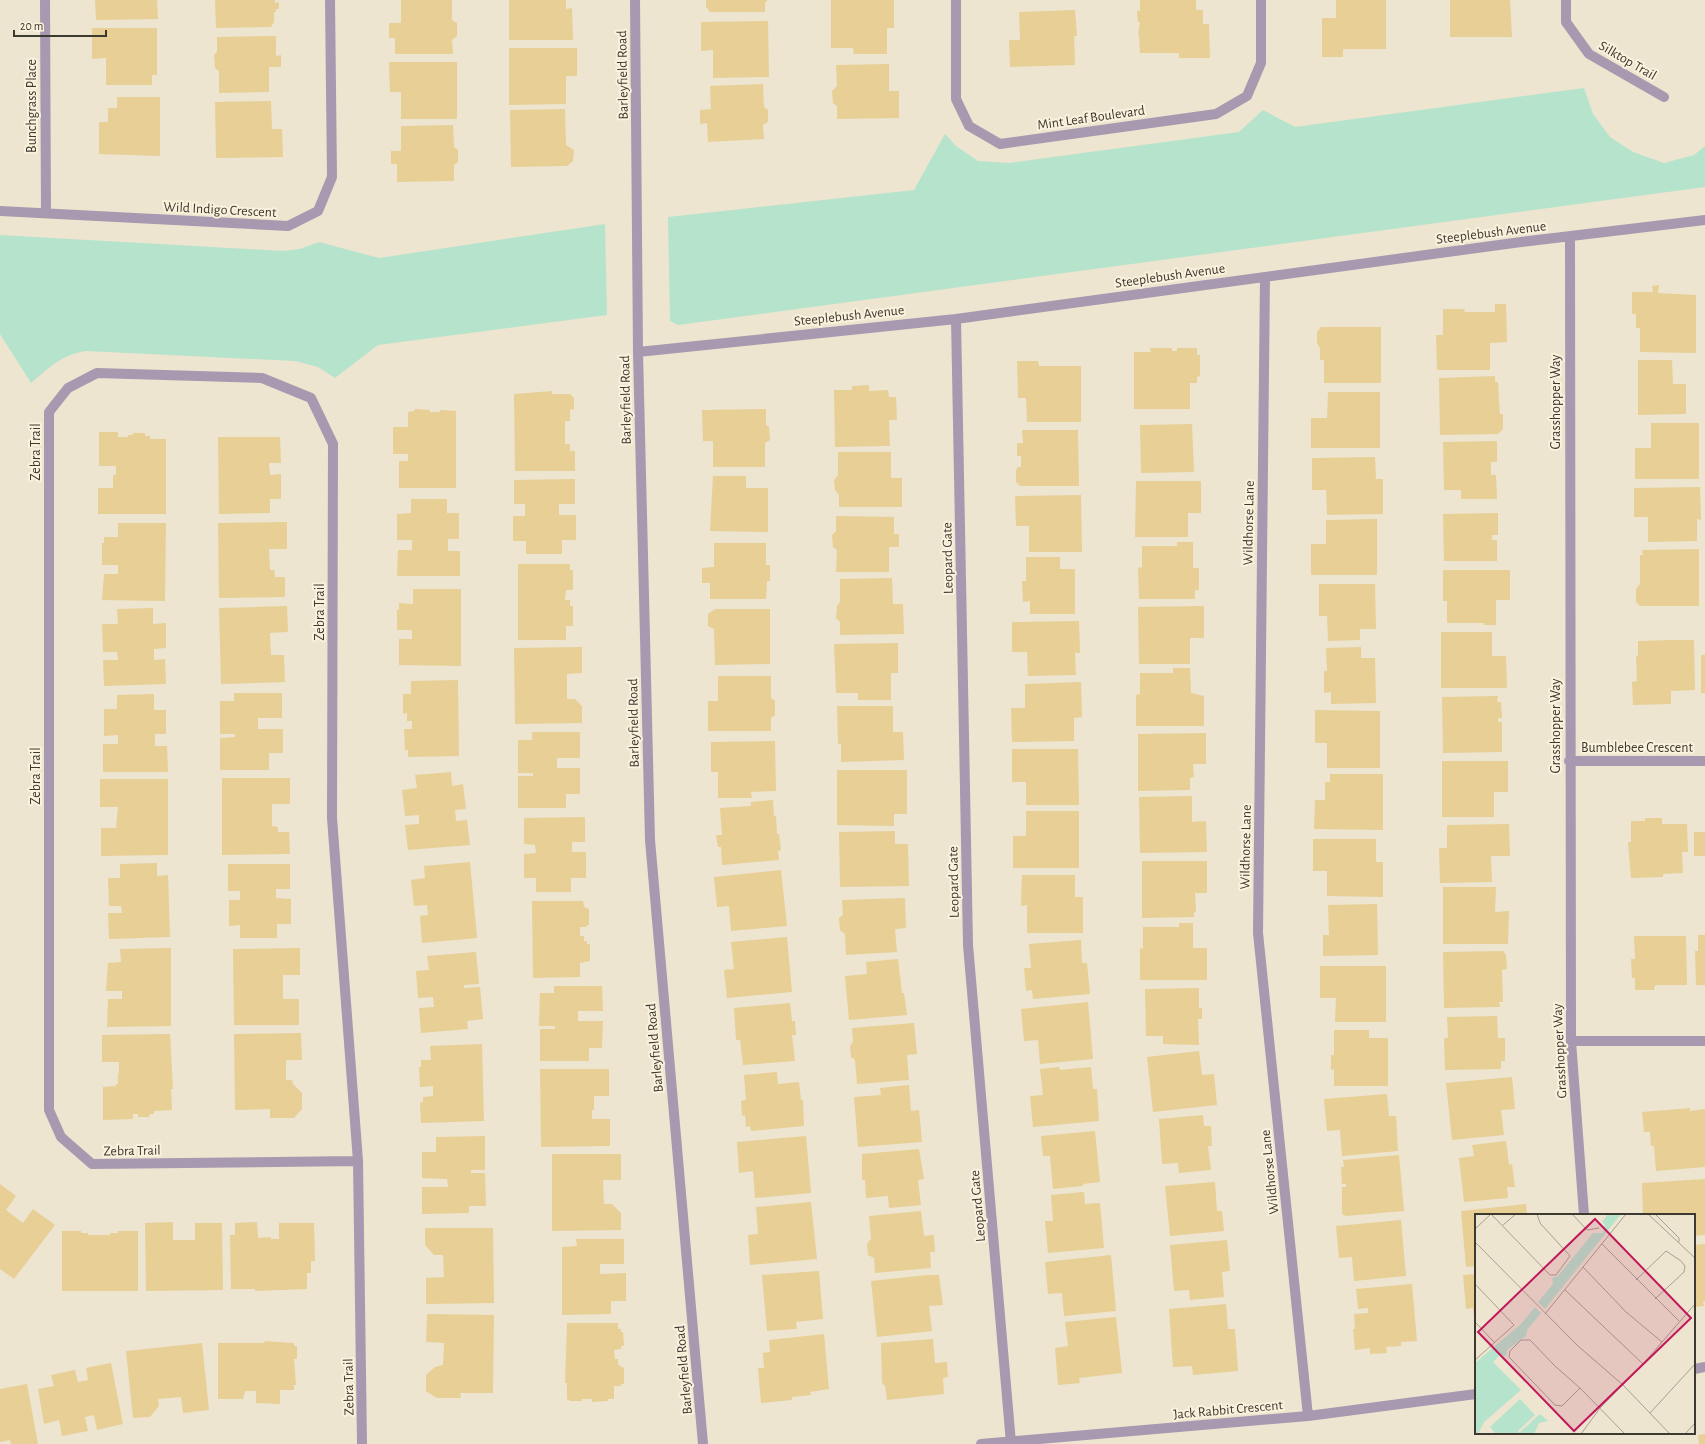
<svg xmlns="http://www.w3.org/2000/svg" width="1705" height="1444" viewBox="0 0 1705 1444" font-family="'Alegreya Sans',sans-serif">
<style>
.green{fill:#b6e3cb}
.building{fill:#e7cf96}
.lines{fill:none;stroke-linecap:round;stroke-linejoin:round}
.street{stroke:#a799af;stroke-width:10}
.labels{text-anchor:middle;stroke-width:4;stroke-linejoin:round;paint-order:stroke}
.street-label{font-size:14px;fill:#3c3931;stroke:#fbf2dd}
.inset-road{fill:none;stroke:#a6a090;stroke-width:1}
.view{fill:#c2185b;fill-opacity:0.15;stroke:#c2185b;stroke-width:2}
.inset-edge{fill:none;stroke:#3c3931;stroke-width:2}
</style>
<rect width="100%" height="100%" fill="#ede5d0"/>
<path class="green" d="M1584,88L1593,114L1610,137L1633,152L1664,163L1694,155L1705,146V187L678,325L670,321L668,217L914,190L945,134L956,146L978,161L1009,163L1239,132L1263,110L1295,127Z
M605,224L607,315L378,345L335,378L318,367L295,361L86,351C61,355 50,367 31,383L0,334V235L283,251L300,249L319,242L379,258Z"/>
<path class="building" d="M95,0H157L158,19L96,20Z
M215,0H275V3L279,2V9H276V12H274V22L271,27L216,28Z
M401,0H452V20L457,23V36L452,40L453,54H395V38H389V23H401Z
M509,0H566V9L572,8L573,40H509Z
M706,0H767V2H765V12H710L706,7Z
M831,0H894V28H887V54H854L853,48H831Z
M1140,0H1196V10H1203V24H1209L1210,58H1179V53H1140L1139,35H1138L1140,22H1138L1137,11H1140Z
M1336,0H1386V49H1343V57H1322V18H1336Z
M1450,0H1510L1512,37H1450Z
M1075,10L1077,36H1074L1075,65L1010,67L1009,40H1020L1019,12Z
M768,21L769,77L713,78V50L701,51V22Z
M92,28H157V75H152V85H106V58L92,59Z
M276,36V56L281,55V67H269V92L219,93V71L215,68L214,55L217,52V37Z
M509,48H577V76H566V104L509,105Z
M389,62H457V119H401V92H390Z
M889,64V91H899V118L837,119V106L833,103L832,91L837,86L836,65Z
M763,84L764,107L768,110V122L763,125L764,139L708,142L707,123L700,124V110L711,109L710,86Z
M117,97H160V156L99,154V122H108V108H117Z
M271,101L272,129H282L283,157L216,158L215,102Z
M565,109L566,145L574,150L573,161L567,166L511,167L510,110Z
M453,125L454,147L458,150V162L454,165V181L397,182V164H391V151H401V126Z
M1659,285L1658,293L1696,295V353L1640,352V328H1636V314H1632V292H1653L1652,286Z
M1495,304H1506L1507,342L1490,343V370H1437L1436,335H1443V309H1465L1464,312H1495Z
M1321,327H1381V383H1324V360H1320V348L1317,343V332Z
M1150,348H1172V351H1177V348H1197V355H1200V376L1197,377V383H1190V409H1134V352H1151Z
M1638,360H1672L1673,384H1686V414L1638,415Z
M1017,361H1038L1039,366H1081V422H1027L1026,398H1018Z
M1495,376V382H1498L1499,402L1500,414H1503V429L1498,434L1440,435L1439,378Z
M869,385V391L888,390L889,397H896L897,420H889L890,446L835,447L834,390H852V386Z
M552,391V394H570L574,398V410L570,409V421H565V444H570V451H575V471H515L514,394Z
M1328,392H1380V448H1311V418H1327Z
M415,409L430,410V412H440V410L456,411V488H399V461H408V454H393V427H408V412L414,411Z
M766,409V425L769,427L770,440L765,443V467H713V441H703L702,410Z
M1651,423H1699V479H1635V448H1651Z
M1192,424L1194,472L1141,473L1140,425Z
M1022,430H1078L1079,486H1020L1016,482V470L1018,467H1021V456H1017V443H1023Z
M99,432H118V437H128V435H133V433H145V436H150V439H166V514H98V488H113V475H116V466H99Z
M218,437H280L281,463H269L270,475L281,474V499H270V513L219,514Z
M1497,441V462H1491V475H1496L1497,499H1461V490H1444L1443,442Z
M838,452H891V478H902V507H839V495L835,490L834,480L838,475Z
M1375,457L1376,479H1383V514L1327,515L1326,490H1312V458Z
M713,476H746V488H768V532L710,531Z
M575,479V504H559V515H576V540H562V554H526V541H513V516H525V504H514V480Z
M1136,481H1201V513H1188V537H1135Z
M1700,487L1701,520L1697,519V541L1648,542V517H1634V488Z
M1081,495L1082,552H1029V526H1016L1015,496Z
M411,499H447V513H459V539H448V551H460V576H397L398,550H412V540H397V514L411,513Z
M1498,513V535H1492V540H1497V561H1444L1443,514Z
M836,516L894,517V534H899V547H889V572H836L837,550L833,547L832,535L836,531Z
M1377,519V575H1311V544H1326V520Z
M287,522V549H269L270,570H274L275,577H285V597L219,598L218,523Z
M118,523H166L165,601L102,600L104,574H118V565H102V543H104V537H118Z
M1177,542H1193V568H1199V590H1195V599H1139L1138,567L1142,568V546H1177Z
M714,543H766V565H770V581H767L766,599H710V583H702V568L714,567Z
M1699,549V606H1640L1636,602V589L1640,584V555H1643L1642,550Z
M1026,557H1060V569H1075V614H1030V601L1023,602L1022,581H1026Z
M518,564H570V570H573V590H566L565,600H570V606H573V626H566V640H518Z
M1443,570H1510V600H1496V625H1484V623H1447V601H1443Z
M892,578L893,604H903L904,634L840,635V622L836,618L837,606L840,602V579Z
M1319,584H1375L1376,629H1360V640L1328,641L1327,616H1319Z
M413,589H461V666L399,665V639H412V630H397V609L399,610V603L413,604Z
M287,606L288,632L270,633L271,655H284L285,682L221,684L219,608Z
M1204,606V638H1190V664H1139L1138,607Z
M153,608V624L166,623V648L154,649V660L165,659L166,684L104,686L103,660H118L117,652H103L102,624H118L117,609Z
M715,609H770V664L715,665L714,629L708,626V614Z
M1079,621L1080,653H1075L1076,675L1028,676L1027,652H1012V622Z
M1441,632H1492V656H1506L1507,688H1441Z
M1671,640H1694L1695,690L1671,691V704L1633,705L1632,682L1637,681L1636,656H1638V641Z
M898,643V673H891V700H858V693H836L834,644Z
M582,647V673L567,674V699H575L582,706V723L515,724L514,648Z
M1361,647V658H1375L1376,703L1331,704V692L1324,693V671H1327L1326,648Z
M1701,655H1705V693H1701Z
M1173,668H1190L1191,693L1204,696V726H1136V695L1140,694V673H1173Z
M718,676H771V698L775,701V715L771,718V731H708V701H718Z
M458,680L459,756L408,757V750H405L404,729H412V721H407V713L403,714V694H411V681Z
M1081,682L1082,717L1074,718V741L1012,742L1011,708H1025V684Z
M234,693H282V718H258V729H283V753H269V770H220V738L235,737V734H220V701H234Z
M154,694V710H166V734H155V746H167L168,772H103V744H118V735L104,736V709H117V695Z
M1498,696L1497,702H1501L1502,718H1498V722H1502V752L1443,753L1442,697Z
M837,706H893V732H903L904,760L841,762V744H838Z
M1315,710L1380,711V768H1327V743H1315Z
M532,732H580V758H557V768H580V794H566V808H518V776H533V773H518V740H532Z
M1206,733V764H1193L1194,777L1190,778V790L1138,791V734Z
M775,741L776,791L751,792L752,798H718V772H711V742Z
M1012,749H1078L1079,805H1026V782H1012Z
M1442,761H1508V792H1494V817H1442Z
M837,770H907V814H894V826L837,825Z
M451,772L452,786L463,784L466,809L455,810L456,821L467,820L470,845L408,850L405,825L419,824V815L405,816L402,790L417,788L415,775Z
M1330,774H1383V830L1314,829L1315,800H1325V782H1330Z
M222,778H290V804H272V826L278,827V832H289L290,854L222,855Z
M100,779H168V855L101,856V828H116L118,807H100Z
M1192,796V822L1206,821L1207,852L1140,853L1139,797Z
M773,800L774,816H776L777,834H779L781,850L778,851L779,860L722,865L721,847H718L716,835H722L720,808L751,806V802Z
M1026,811H1079V868H1013V836H1026Z
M585,817V842H572V852H586V878H571V892H536V878H524V854L536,853L535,845L524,844V818Z
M1645,818H1662V824H1687L1688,852H1682L1683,873L1663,874V877L1631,878L1628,842H1631V821H1645Z
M1509,824L1510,856H1491L1492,882L1440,883L1439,848H1447V825Z
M895,831V844H908L909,886L840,887L839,832Z
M1694,832H1705V856H1694Z
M1313,839H1376V862H1383V897L1327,896V871H1313Z
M1142,861H1207V893H1195L1196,912H1194V917L1142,918Z
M470,862L477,938L422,943L420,916L428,915L427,905L414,906L411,880L425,878L424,866Z
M157,863V876L168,875L170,937L109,939L108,913H122L121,906H109L108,878H120V864Z
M228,864H290V889H276V898L291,899V924H277V938H240V925L229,926V900H240V891H228Z
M781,870L787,926L731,931L729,906L717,907L714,877Z
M1022,875H1075V897H1083V933H1027V905L1021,906Z
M1443,887H1496L1495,912L1509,911L1508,944H1443Z
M905,898L906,928L895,929L897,952L846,955L845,934L840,930L839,918L843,915L842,900Z
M532,901H583L584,907L589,909V925H587L586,927H580V936H584V941H587V944H590V961L580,963V977L533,978Z
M1377,904L1378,955L1323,956V935H1329L1328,905Z
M1179,923H1193V948H1207V980H1140V948L1143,949V927H1179Z
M1698,935H1705V985H1696L1695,951H1698Z
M1634,936H1686L1687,985H1655L1654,990H1635V978H1632L1631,959H1635Z
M787,937L792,992L727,998L724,970L734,969L731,942Z
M1081,940L1082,963H1087L1090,994L1033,999L1032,990L1026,991L1024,968H1031L1029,944Z
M171,948V1026L107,1027L108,999H122V991H106L108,963L121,962L120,949Z
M300,948V975H283V999H299V1025H234L233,949Z
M1503,951L1506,955L1507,969L1502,970L1503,1002H1499L1500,1007L1444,1008L1443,952Z
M476,952L479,984L464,985V988L480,987L483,1019L467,1021L468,1029L421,1033L419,1008L434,1007L433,997L418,998L416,971L429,970L427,956Z
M898,959L902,993H904L907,1015L849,1020L845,976L867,974L866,962Z
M1320,966H1386V1022H1335L1336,998H1320Z
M554,986H602L603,1011H578V1021H603L602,1048H589V1061H540V1029H555V1026H539L540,993H554Z
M1199,988V1008H1202V1019H1198L1199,1045L1163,1044V1036H1146L1145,989Z
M1088,1002L1093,1059L1040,1064L1038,1040L1024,1041L1021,1009Z
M790,1003L792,1021H795L796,1035H792L795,1061L743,1065L740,1040H736L734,1008Z
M1497,1016L1498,1038H1505V1061H1501V1069L1445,1070L1444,1038H1448L1447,1017Z
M914,1023L917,1054L907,1055L909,1080L857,1084L855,1060L851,1057L850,1046L853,1042L852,1028Z
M1334,1030H1369V1038H1388V1086H1334V1069L1331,1070V1055H1334Z
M301,1033L302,1060H286V1080H292L293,1084L302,1093V1109L294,1118H270V1109L235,1110L234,1034Z
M170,1034L173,1089H171L172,1110L154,1111V1114H150L149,1117H138V1114H133V1119L103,1120V1087L116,1086V1084H118V1073H119V1062H102V1035Z
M482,1044L484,1121L421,1123L420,1103L423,1102V1097L433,1096V1086L420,1087L419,1067H421V1060H431L430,1046Z
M1199,1051L1202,1075L1214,1074L1217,1105L1153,1112L1147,1057Z
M1059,1067L1060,1070L1091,1067L1093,1089H1097L1099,1121L1033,1127L1030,1096L1043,1095L1040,1069Z
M540,1069H609V1096H594V1110H592V1119H610V1146L541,1147Z
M777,1072L778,1084L799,1082L801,1100H803L804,1126L751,1131L750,1126L746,1127L745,1115L742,1116L741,1101L746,1100L744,1075Z
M1512,1077L1515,1109L1501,1110L1504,1135L1452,1140L1446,1083Z
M909,1085L911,1111L919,1110L922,1142L858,1147L854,1097L881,1095L880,1088Z
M1387,1094L1389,1116H1396L1398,1151L1342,1156L1340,1130L1327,1131L1324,1099Z
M1690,1108V1111L1705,1109V1167L1656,1171L1654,1146H1651L1650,1132H1644L1642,1112Z
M1203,1115L1204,1126H1211L1212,1146H1208L1211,1170L1179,1173L1178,1163L1162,1164L1159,1119Z
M1095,1131L1100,1182L1083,1184V1186L1053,1189L1050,1156H1043L1041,1136Z
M485,1136V1170H471V1173H485L486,1206H469V1213L422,1214V1187H448L447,1179L422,1178V1152H436V1137Z
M806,1136L811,1193L755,1198L753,1171L739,1173L737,1142Z
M1506,1141L1509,1165L1512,1164L1515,1187H1507L1508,1198L1464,1202L1459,1158L1474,1156L1472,1145Z
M919,1149L924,1179L918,1180L921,1205L889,1208L888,1196L866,1198L865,1180H862V1154Z
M552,1154H621V1180H603L604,1204H612L621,1213V1230L552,1231Z
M1399,1155L1404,1211L1346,1216L1342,1214V1187H1346V1184H1342L1341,1167H1344L1343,1160Z
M1705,1179V1235L1694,1236V1215H1643L1642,1183Z
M1215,1182L1217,1211H1222L1224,1231L1170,1236L1165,1186Z
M0,1184L16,1196L6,1210L23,1223L33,1209L55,1225L14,1279L0,1269Z
M1084,1192L1085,1204L1100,1203L1104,1248L1048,1253L1045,1221H1053L1051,1195Z
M811,1202L817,1259L750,1265L748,1235L758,1234L756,1207Z
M1526,1204L1527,1215H1476V1266L1466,1267L1461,1211Z
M921,1211L924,1236L934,1235L935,1252H930L931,1268L875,1273L874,1258L868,1255L867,1244L871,1239L869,1216Z
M1401,1220L1406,1276L1354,1281L1352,1257L1339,1258L1336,1226Z
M173,1222V1240H195V1223H222L223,1290L146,1291L145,1223Z
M257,1222L258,1238L271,1237V1239H279V1223H314L315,1261H311V1273H307V1289L255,1291V1289H231L230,1235H235V1223Z
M425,1228H493L494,1303L426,1304V1278L444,1277L443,1255H434L425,1245Z
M62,1231H81V1233H88V1235H110V1233H118V1231H138V1291H62Z
M576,1239H624V1264H600V1274L626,1273V1301H611V1314L562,1315V1247L577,1246Z
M1227,1240L1230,1271L1222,1272L1224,1297L1190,1300L1189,1290L1174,1291L1170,1245Z
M1705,1244V1301L1703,1302L1704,1306L1694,1307V1245Z
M1111,1255L1116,1311L1064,1316L1062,1293L1048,1294L1045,1262Z
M819,1271L823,1319L796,1322L797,1329L767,1331L762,1275Z
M1476,1274V1327H1475L1473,1308L1466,1309L1463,1275Z
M927,1275H939L943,1305L929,1306L932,1331L877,1337L871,1281Z
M1412,1284L1417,1341L1401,1342V1346L1386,1347L1387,1353L1370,1354V1348L1355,1350L1353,1329H1355L1354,1314L1368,1313V1308L1358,1309L1356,1289Z
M1226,1304L1228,1329H1235L1238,1371L1193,1375L1192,1366L1173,1367L1169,1309Z
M427,1314L494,1315L493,1393H460L461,1398H437L426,1391V1375L435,1367L443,1365L444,1343L426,1342Z
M1116,1317L1122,1373L1079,1378L1080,1383L1058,1385L1055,1348L1068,1346L1065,1322Z
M567,1323H618V1329H621V1332H623L624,1346H621V1349L614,1350L615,1359H618V1365L624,1368V1384H621V1386H614V1399H608V1401L592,1402V1399H582V1401H570L567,1399V1383H565Z
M824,1334L829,1389L810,1392L811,1395L792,1397V1400L761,1403L758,1368H764L763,1353L770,1352L769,1340Z
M933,1339L935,1363L947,1362L948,1377L943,1378L944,1394L887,1400L885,1386L882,1383L881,1343Z
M264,1341L294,1343V1346H297V1359H294L296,1385H294V1390H280V1404L256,1403V1391H245L243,1399H218V1343H265Z
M202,1343L209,1410L183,1413L181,1397L158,1399L159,1406L150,1417L133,1418L126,1351Z
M111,1363L123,1424L97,1430L94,1415L85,1417L88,1431L62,1436L59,1420L44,1424L38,1389L54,1386L51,1375L75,1370L78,1382L88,1380L86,1368Z
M27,1384L38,1444H11L10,1440L0,1442V1389Z
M1705,1434V1444H1699L1698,1435Z"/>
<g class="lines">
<path class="street" d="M45,0L46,213
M635,0L638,352L650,840L703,1444
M956,0V99L969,126L1000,144L1216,114L1247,96L1261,63V0
M1566,0V22L1589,54L1664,97
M0,211L288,226L318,211L332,177L330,0
M1570,236L1571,1041L1584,1215
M1265,277L1258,933L1308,1416
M956,319L968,945L1011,1443
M638,352L956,319L1521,242L1705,220
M1569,761H1705
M1571,1041H1705
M358,1161L92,1164L61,1137L49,1110V412L68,388L97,373L262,378L311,398L333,444L332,818L358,1161L362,1444
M1694,1369L1705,1367
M981,1444L1308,1416L1476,1394"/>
</g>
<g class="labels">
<g class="street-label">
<text transform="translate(1628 60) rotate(30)" y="5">Silktop Trail</text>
<text transform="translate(622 75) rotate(-91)" y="5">Barleyfield Road</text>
<text transform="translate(31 106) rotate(-90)" y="5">Bunchgrass Place</text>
<text transform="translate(1091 117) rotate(-8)" y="5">Mint Leaf Boulevard</text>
<text transform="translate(220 209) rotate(3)" y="5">Wild Indigo Crescent</text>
<text transform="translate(1491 232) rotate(-7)" y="5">Steeplebush Avenue</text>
<text transform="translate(1170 275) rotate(-8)" y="5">Steeplebush Avenue</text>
<text transform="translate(849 315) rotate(-6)" y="5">Steeplebush Avenue</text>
<text transform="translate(625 400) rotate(-91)" y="5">Barleyfield Road</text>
<text transform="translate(1555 402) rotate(-90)" y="5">Grasshopper Way</text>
<text transform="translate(35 452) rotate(-90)" y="5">Zebra Trail</text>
<text transform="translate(1248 523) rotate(-89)" y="5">Wildhorse Lane</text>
<text transform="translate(947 558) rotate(-91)" y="5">Leopard Gate</text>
<text transform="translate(319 612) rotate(-90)" y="5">Zebra Trail</text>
<text transform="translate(633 723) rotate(-91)" y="5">Barleyfield Road</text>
<text transform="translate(1555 726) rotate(-90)" y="5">Grasshopper Way</text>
<text x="1637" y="752">Bumblebee Crescent</text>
<text transform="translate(35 776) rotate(-90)" y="5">Zebra Trail</text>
<text transform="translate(1245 847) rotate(-89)" y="5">Wildhorse Lane</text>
<text transform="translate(953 882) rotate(-91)" y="5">Leopard Gate</text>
<text transform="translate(654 1048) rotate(-95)" y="5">Barleyfield Road</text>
<text transform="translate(1559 1051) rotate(-93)" y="5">Grasshopper Way</text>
<text transform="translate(132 1150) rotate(-1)" y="5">Zebra Trail</text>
<text transform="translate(1269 1172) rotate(-96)" y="5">Wildhorse Lane</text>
<text transform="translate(977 1206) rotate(-95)" y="5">Leopard Gate</text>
<text transform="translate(683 1370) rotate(-95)" y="5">Barleyfield Road</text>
<text transform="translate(348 1387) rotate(-91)" y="5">Zebra Trail</text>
<text transform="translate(1228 1409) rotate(-5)" y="5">Jack Rabbit Crescent</text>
</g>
</g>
<g transform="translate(1475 1214)">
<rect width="220" height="220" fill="#ede5d0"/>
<path d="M133,0H146L70,95L63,88L78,70L77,64L83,62L118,19H128L130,11L127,8ZM60,93L66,99L52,116L51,122L32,136L31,142L25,141L18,148L46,176L9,208L3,220H0V149L46,110ZM45,185L60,201L43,217L44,219L65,200L73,207L64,209L59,220H21L15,213Z" fill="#b6e3cb"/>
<path class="inset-road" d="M97,0L112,16L124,14M173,0L220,44M180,0L204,24V28M28,11L41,0M0,15L16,0L75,61H81L95,42L65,9L62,0M0,28L103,132L148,171L195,220M127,30L204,107M108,53L151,98L187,128M161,66L191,37L206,47L210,52L209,58L180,85M0,70L39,111L0,146M90,76L168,150M70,100L151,0M0,108L20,129M105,174L87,192L80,191L34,143L35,137L46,126H55L80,152L105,174L150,220M175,199L220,150M106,220L125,194L168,150L220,90M210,220L220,209"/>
<path class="view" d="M120,5L216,104L99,217L3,118Z"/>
<rect width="220" height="220" class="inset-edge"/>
</g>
<path d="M14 30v6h92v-6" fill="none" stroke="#3c3931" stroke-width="2"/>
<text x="20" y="30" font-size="12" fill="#3c3931" stroke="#fbf2dd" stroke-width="3" paint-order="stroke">20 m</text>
</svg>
